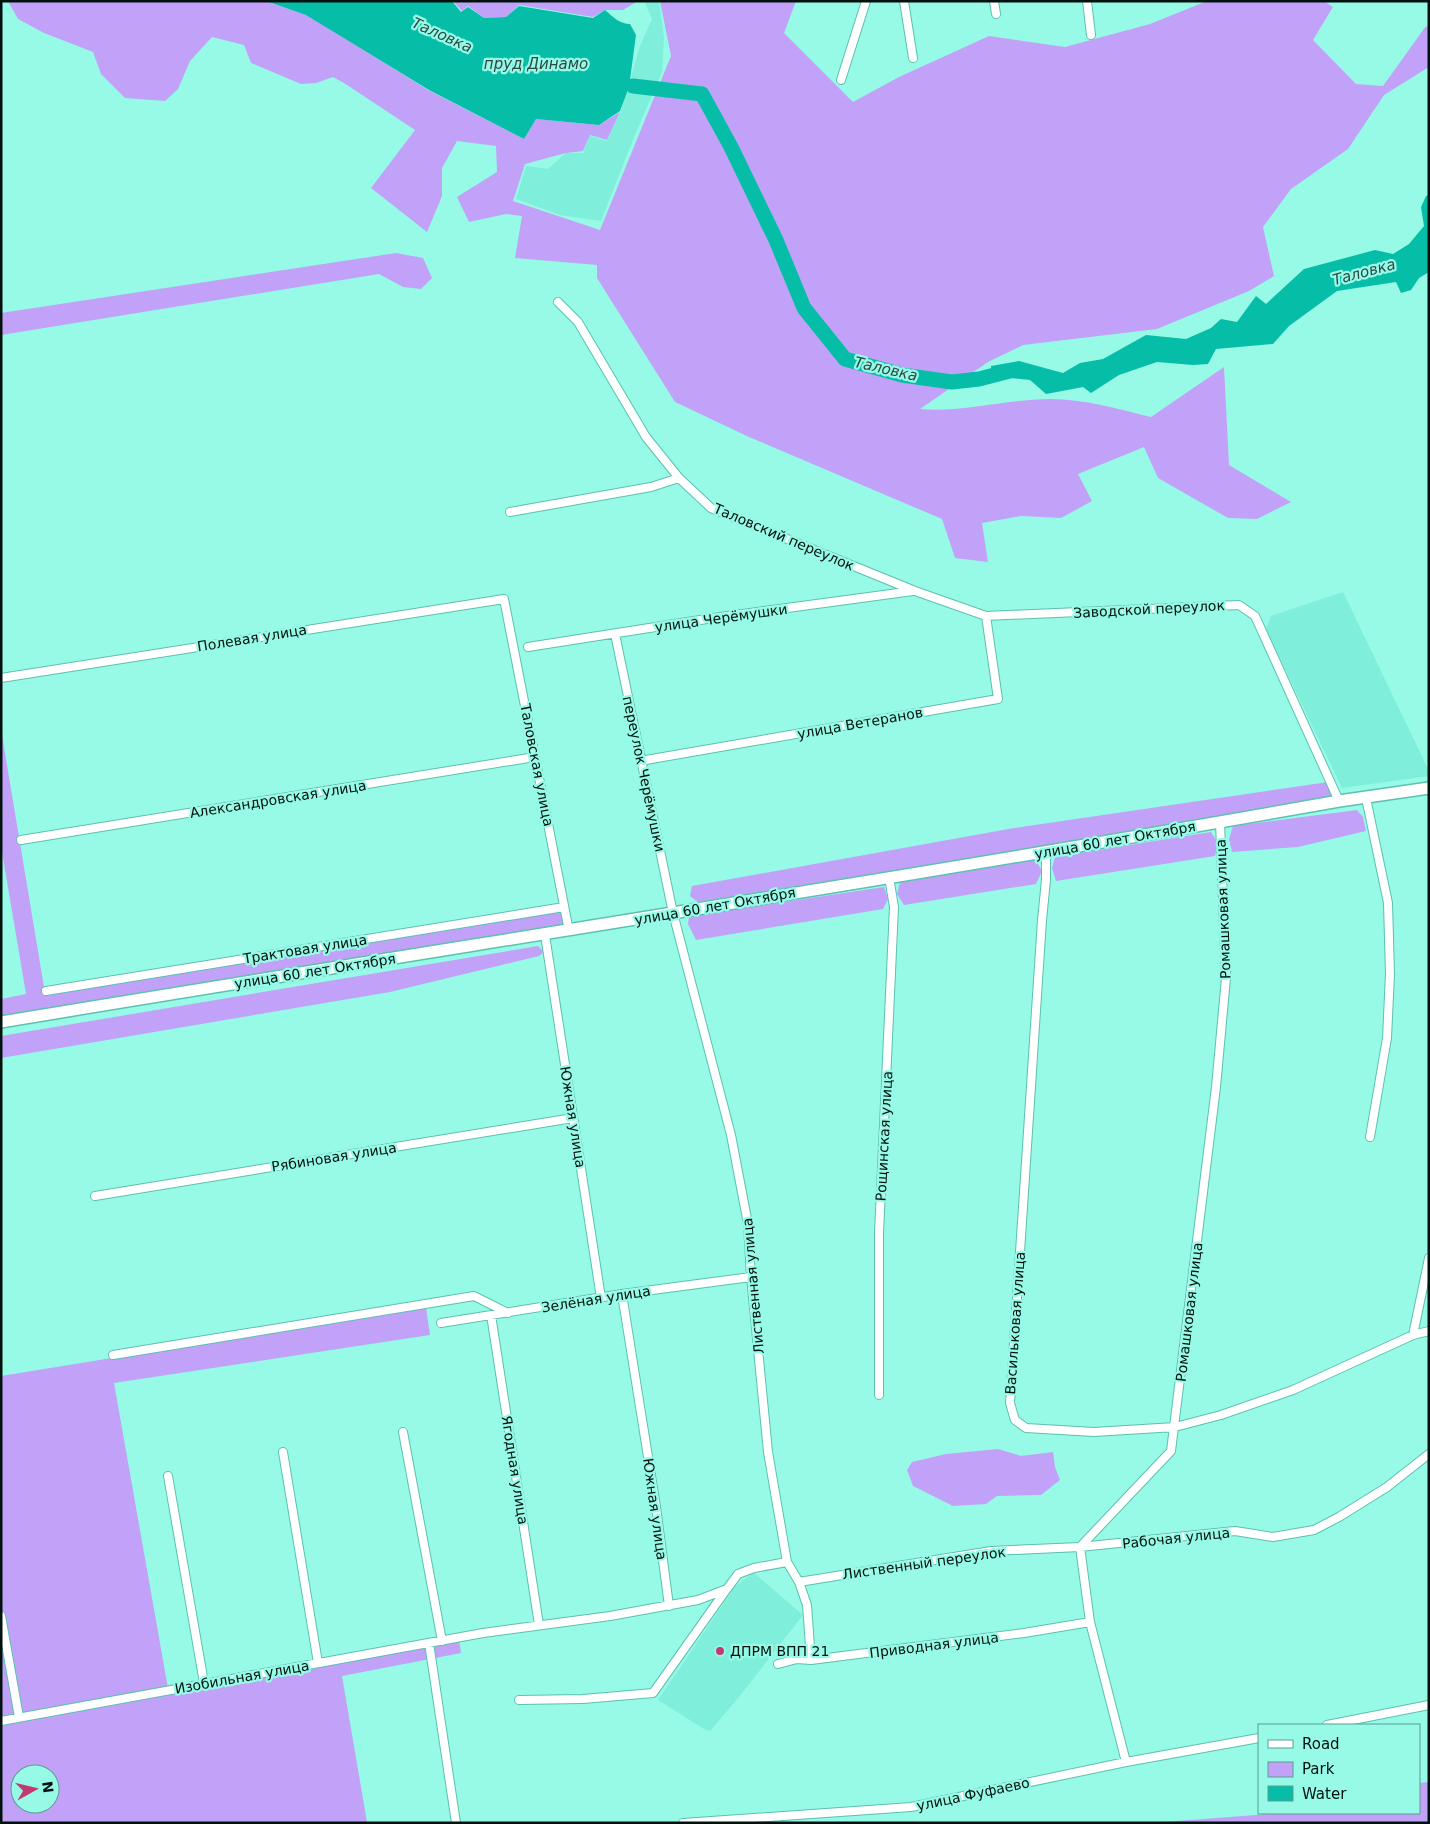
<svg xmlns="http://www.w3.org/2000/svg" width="1430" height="1824" viewBox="0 0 1430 1824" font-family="'DejaVu Sans',sans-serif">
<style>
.built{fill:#7feedb}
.green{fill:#c2a2f8;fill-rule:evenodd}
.water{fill:#06bda8}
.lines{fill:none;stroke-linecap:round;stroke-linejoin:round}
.stream{stroke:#06bda8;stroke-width:2.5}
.river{stroke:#06bda8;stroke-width:15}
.street-casing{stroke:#5cc1af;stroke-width:10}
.secondary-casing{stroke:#5cc1af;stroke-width:14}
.street{stroke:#fff;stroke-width:8}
.secondary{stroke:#fff;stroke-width:11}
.poi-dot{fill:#c43970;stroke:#96fae7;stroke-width:2}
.labels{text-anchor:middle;stroke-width:4.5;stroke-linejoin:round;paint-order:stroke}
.street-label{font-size:14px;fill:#00110e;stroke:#96fae7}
.poi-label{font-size:14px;fill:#00110e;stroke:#96fae7;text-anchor:start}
.water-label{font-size:15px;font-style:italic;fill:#2b4a44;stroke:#96fae7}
</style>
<rect width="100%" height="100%" fill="#96fae7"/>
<path class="built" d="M644,1H659L664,38L662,72L632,142L601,221L560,215L516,199L526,166L548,169L566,153H583L590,136L607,141L621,111L640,46L652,19Z
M1343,592L1429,771V776L1342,788L1269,636L1266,629L1271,616Z
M753,1572L803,1615L739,1697L710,1731L704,1729L658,1700L734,1588Z"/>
<path class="green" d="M8,1H265L307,15L428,90L524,139L536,119L599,125L620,112L607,140L590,135L583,151L566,153L525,164L513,201L600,230L671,56L660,1H796L784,33L853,102L899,77L989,36L1065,47L1150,24L1207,1H1324L1333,7L1313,40L1356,84L1383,86L1426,26L1429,28V67L1384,95L1348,149L1291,189L1263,227L1274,276L1249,291L1157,329L1023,345L988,362L920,409C963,413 1007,399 1050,399C1084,399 1118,409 1151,417L1224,367L1229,465L1291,502L1257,519L1228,518L1158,478L1144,447L1078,474L1092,501L1061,518L1021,516L982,523L988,562L955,558L942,519L749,437L675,402L597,278V265L515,258L522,216L506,214L469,222L457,197L497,172L496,146L457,141L442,168V196L427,232L371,188L415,130L344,83L333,77L316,83L301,84L251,63L244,45L212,37L190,61L178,89L165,101L125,98L101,74L93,52L44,33L18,19Z
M453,1H638L623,10H605L593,17L519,5L506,17L484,18L468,6L462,11Z
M396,253L423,258L432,278L421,289L403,287L379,274L1,335V313Z
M1,729L45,993L563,911L569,920L563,926L1,1018V999L26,994L1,846Z
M1328,782L1333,796L1320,802L698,902L690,896L692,886L1014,828Z
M1357,810L1363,817L1366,831L1298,847L1232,852L1229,839L1233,826Z
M1211,832L1218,843L1215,856L1056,881L1052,868L1055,857Z
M1035,859L1042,871L1036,884L904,905L897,894L900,882Z
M884,887L888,899L883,909L696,940L688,924L689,916Z
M538,946L544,952L539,956L390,992L1,1058V1036Z
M426,1307L430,1335L114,1383L169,1694L459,1639L461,1653L342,1676L367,1822L1,1823V1376ZM20,1774H50V1804H20Z
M998,1449L1021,1456L1053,1452L1055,1467L1060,1480L1041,1495L997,1496L986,1504L953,1506L913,1486L907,1470L912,1462L946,1454Z
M1429,1782V1823H1151L1281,1813H1419V1783Z"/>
<path class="water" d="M266,1H452L461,12L468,7L484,18L506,17L519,6L593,18L605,10C613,17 620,24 630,24L636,35L629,87L620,111L599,125L536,119L524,139L429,90L306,15Z
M1429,195V272L1419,278L1411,290L1401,293L1396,282L1337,291L1289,326L1273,344L1216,349L1208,364L1193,365L1157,362L1119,375L1091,393L1083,387L1046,394L1030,380L991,376V366L1019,361L1063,373L1080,363L1103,359L1146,335L1186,339L1211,328L1221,319L1237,322L1256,296L1266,304L1304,269L1375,250L1393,254L1409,244L1424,226L1421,207L1426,196Z"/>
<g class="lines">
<path class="stream" d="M625,85L633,86"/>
<path class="river" d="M633,86L702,94L731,147L776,240L804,308L845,359L902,375L952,382L979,379L1010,371"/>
<defs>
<path id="street" d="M904,1L913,58
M994,1L996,14
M1087,1L1091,35
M841,80L866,1
M558,302L578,322L646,437L679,478L711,508L915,591L986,616L1239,605L1255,616L1339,801
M510,512L651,487L679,478
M615,634L673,913L731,1135L748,1224L751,1277L768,1452L787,1562L799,1582L807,1605L811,1660
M528,647L713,618L913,591
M1,678L504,599L569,931
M640,761L998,699L986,616
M1366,798L1388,903L1390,974L1387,1038L1370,1137
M21,840L535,757
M1046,852V880L1042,920L1010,1403L1015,1420L1026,1428L1094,1432L1175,1427L1221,1415L1293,1390L1413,1335L1429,1331
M545,935L601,1298
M46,991L564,907
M95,1196L573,1118
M622,1294L656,1507L669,1606
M491,1315L539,1625
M441,1323L622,1294L751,1277
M1413,1335L1429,1258
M113,1355L474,1296L508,1313
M879,1395V1233L894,907L889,877
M403,1432L442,1641
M283,1452L318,1663
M168,1476L204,1683
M799,1582L991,1551L1080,1547L1235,1531L1273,1537L1314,1530L1339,1517L1387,1487L1429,1454
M1,1616L19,1717
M429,1643L456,1823
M778,1664L797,1659L811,1660L1024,1633L1090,1622
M519,1700L583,1699L653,1693L726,1590
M1,1721L483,1633L610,1616L698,1600L727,1589L738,1574L754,1568L787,1562
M1327,1725L1429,1705
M1126,1762L1090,1622L1080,1547L1171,1451L1216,1087L1226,978L1220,822
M683,1823L911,1807L1126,1762L1259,1738"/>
<path id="secondary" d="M1,1022C447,948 894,880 1339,801L1429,788"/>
</defs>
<use href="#street" class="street-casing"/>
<use href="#secondary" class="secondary-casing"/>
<use href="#street" class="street"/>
<use href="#secondary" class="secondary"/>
</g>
<circle class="poi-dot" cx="720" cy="1651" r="5"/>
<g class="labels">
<g class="street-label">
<text transform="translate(784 537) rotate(23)" y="5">Таловский переулок</text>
<text transform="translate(1149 609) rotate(-3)" y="5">Заводской переулок</text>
<text transform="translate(721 618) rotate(-8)" y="5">улица Черёмушки</text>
<text transform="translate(252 638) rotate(-9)" y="5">Полевая улица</text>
<text transform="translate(860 723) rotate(-10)" y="5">улица Ветеранов</text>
<text transform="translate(537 765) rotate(79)" y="5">Таловская улица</text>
<text transform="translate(644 774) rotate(78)" y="5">переулок Черёмушки</text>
<text transform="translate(278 799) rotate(-9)" y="5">Александровская улица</text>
<text transform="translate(1115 840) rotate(-10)" y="5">улица 60 лет Октября</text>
<text transform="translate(715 906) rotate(-10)" y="5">улица 60 лет Октября</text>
<text transform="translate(1223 909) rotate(-92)" y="5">Ромашковая улица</text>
<text transform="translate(305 949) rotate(-9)" y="5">Трактовая улица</text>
<text transform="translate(315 971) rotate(-9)" y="5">улица 60 лет Октября</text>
<text transform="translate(573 1117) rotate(81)" y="5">Южная улица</text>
<text transform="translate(884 1136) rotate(-87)" y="5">Рощинская улица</text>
<text transform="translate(334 1157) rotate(-9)" y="5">Рябиновая улица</text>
<text transform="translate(753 1286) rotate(-95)" y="5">Лиственная улица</text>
<text transform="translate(596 1299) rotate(-9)" y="5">Зелёная улица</text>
<text transform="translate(1189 1312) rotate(-83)" y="5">Ромашковая улица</text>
<text transform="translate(1015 1323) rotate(-86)" y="5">Васильковая улица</text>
<text transform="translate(515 1470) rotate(81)" y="5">Ягодная улица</text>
<text transform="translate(655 1509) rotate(82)" y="5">Южная улица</text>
<text transform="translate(1176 1538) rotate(-6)" y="5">Рабочая улица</text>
<text transform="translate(924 1563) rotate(-8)" y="5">Лиственный переулок</text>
<text transform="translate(934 1645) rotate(-7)" y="5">Приводная улица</text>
<text transform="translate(242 1677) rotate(-10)" y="5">Изобильная улица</text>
<text transform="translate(973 1794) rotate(-12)" y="5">улица Фуфаево</text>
</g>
<g class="poi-label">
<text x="730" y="1656">ДПРМ ВПП 21</text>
</g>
<g class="water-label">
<text transform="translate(442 35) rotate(24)" y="5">Таловка</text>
<text x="536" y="69">пруд Динамо</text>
<text transform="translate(1364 272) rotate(-15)" y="5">Таловка</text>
<text transform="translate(886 369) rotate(13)" y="5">Таловка</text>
</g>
</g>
<rect width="1430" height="1824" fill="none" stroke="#00110e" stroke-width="5"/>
<rect x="1258" y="1724" width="162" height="90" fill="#96fae7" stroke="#5a9d90"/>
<rect x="1268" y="1740" width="25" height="8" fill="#ffffff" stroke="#5a9d90"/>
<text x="1302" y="1749" font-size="15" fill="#00110e">Road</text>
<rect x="1268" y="1762" width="25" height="15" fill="#c2a2f8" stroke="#5a9d90"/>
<text x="1302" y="1774" font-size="15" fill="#00110e">Park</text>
<rect x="1268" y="1786" width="25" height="15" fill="#06bda8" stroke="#5a9d90"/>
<text x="1302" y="1799" font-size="15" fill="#00110e">Water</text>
<g transform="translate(35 1789) rotate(82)"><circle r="24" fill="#96fae7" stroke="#5a9d90"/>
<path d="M0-4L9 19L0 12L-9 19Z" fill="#c43970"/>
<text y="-8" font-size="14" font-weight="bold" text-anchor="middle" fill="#00110e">N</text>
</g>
</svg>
